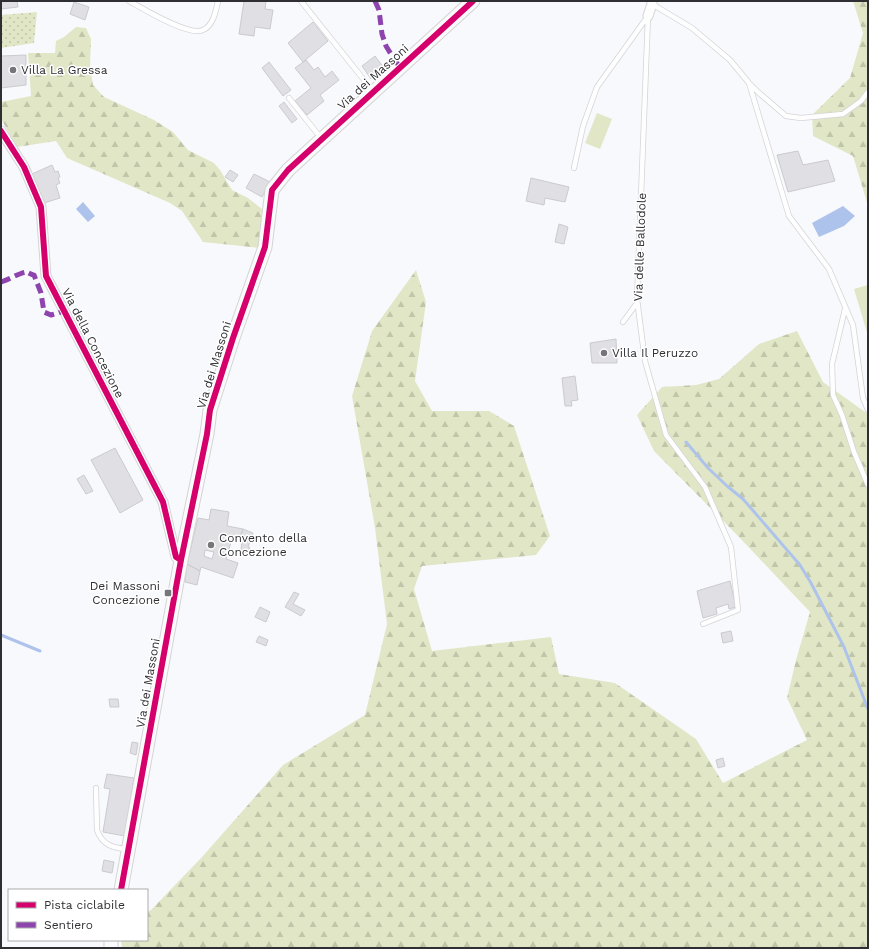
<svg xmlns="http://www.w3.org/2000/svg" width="869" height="949" viewBox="0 0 869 949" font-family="'Work Sans',sans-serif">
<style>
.grass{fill:url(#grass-dots)}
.forest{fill:url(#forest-firs)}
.pitch{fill:#e1e7c6}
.water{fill:#aec3eb}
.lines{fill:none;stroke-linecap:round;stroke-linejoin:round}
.stream{stroke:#aec3eb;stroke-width:3}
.building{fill:#e0e0e4;stroke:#cbcbcf;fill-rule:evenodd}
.lane-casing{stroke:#d4d4d8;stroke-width:6}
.street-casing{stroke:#d4d4d8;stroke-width:11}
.secondary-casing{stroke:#d4d4d8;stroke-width:15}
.lane{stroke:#fefeff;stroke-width:4.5}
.street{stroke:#fefeff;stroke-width:9}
.secondary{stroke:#fbfafa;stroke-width:13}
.quiet{stroke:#8e44ad;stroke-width:5;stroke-dasharray:10 5;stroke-linecap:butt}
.cycleway-casing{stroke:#fff;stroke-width:8}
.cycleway{stroke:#d6006c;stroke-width:6}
.poi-dot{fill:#75767a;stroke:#fff;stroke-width:1.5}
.labels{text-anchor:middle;stroke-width:3;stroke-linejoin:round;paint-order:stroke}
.poi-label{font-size:12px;fill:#2f2f33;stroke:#fff;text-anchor:start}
.street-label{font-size:12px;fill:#2f2f33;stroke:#fff}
</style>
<defs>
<pattern id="grass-dots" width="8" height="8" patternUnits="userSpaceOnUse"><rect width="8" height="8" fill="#e1e7c6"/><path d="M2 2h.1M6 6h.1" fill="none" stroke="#c1c6ab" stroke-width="1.8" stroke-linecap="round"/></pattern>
<pattern id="forest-firs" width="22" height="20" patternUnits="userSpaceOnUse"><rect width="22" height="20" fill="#e1e7c6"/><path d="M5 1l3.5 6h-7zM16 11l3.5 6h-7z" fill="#c1c6ab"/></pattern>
</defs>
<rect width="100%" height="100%" fill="#f8f9fd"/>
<path class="grass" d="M37,12L34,43L1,48V15Z"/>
<path class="forest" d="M853,1H868V206L853,156L813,136L812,115L850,78L863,33Z
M76,27L86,28L91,39L90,67L93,85L104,97L154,120L173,132L188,150L214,163L220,170L232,190L248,198L262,209L260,248L203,242L182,211L170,203L67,158L56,141L17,147L1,119V102L31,96L28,53H55L56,41L64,37Z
M416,270L426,302L415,381L432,411H489L514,426L550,536L536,555L422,566L414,589L432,651L551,637L559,674L615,683L696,739L723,783L807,740L787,698L796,660L810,612L739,537L654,451L637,415L662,387L696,385L719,379L759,344L797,331L823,382L868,414V948H122L121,940H147V912L151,910L202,857L283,765L365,715L387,624L375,528L352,396L372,331Z"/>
<path class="pitch" d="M597,113L612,119L600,149L585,143Z
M868,285V336L854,289Z"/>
<path class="water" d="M83,202L95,216L88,222L76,209Z
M843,206L855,216L844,226L819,237L812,223Z"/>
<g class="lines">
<path class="stream" d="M686,442L708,468L727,486L743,499L800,565L811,583L844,647L868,709
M1,635L40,651"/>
</g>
<path class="building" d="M1,1H17L18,7L1,9Z
M244,1H266L265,9L273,10L270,29L255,27L254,36L239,34Z
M74,2L89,7L85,20L70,14Z
M313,22L328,41L303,62L288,43Z
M26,55V85L1,88V56Z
M375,56L384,68L371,79L362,66Z
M306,60L314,70L318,67L325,77L332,71L339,80L320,95L324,101L307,115L295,101L311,88L295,68Z
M269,62L291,90L283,96L262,68Z
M284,102L297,119L292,123L279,106Z
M798,151L803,165L828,160L835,181L788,192L777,155Z
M52,165L55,172L58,171L60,177L58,178L60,183L56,185L60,198L44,203L32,174Z
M230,170L238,175L233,182L225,177Z
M254,174L270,182L262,197L246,188Z
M531,178L569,187L565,202L545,198L544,205L526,201Z
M559,224L568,227L564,244L555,242Z
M616,339L617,363H592L590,343Z
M575,376L578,400L571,401L572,406H565L562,378Z
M115,448L143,500L120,513L91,460Z
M84,475L93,491L86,494L77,479Z
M211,509L229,512L227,526L243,529L240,538L233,536L226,559L238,563L233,578L201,567L200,571L187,564L198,518L209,520ZM205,550L214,552L212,559L204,556Z
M243,529L253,533L248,547L250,548L247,553L241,551L242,540L240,538Z
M187,564L200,571L197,585L185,582Z
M730,581L736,607L729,609L728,604L716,608L717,614L703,618L697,591Z
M294,592L299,594L293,604L305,610L301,616L285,607Z
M260,607L270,612L266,622L255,617Z
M731,631L733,641L723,643L721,633Z
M259,636L268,640L266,646L256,642Z
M109,699H118L119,707H110Z
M132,742L138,743L136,755L130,753Z
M723,758L725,766L718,768L716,760Z
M107,774L134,778L125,836L103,832L110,789L104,788Z
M104,860L114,862L112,873L102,871Z"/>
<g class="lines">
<defs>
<path id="lane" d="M129,1C142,8 189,37 203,30C213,26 216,11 218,1
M301,1L372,90
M652,4L692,28L730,60L749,83L759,93L786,116L801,118L843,114L861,101L868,92
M648,16L637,299L645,361L666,435L705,487L731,547L738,610L703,624
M749,83L789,216L829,269L853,325L863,398L868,410
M289,98L321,138
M574,168L583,126L597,87L648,16
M845,309L832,364L833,395L842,415L854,452L868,485
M623,322L637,303
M96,788L97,830C102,845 113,848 127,849"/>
<path id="street" d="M648,16L652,4V1
M1,131L24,167L41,207L46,276L163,502L176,557L181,560"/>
<path id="secondary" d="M121,890L181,560L207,434L210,410L233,338L265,247L272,190L288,170L473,1
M111,948V940"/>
</defs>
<use href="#lane" class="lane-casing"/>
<use href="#street" class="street-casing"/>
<use href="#secondary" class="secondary-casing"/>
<use href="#lane" class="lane"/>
<use href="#street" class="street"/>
<use href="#secondary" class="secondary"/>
<path class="quiet" d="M375,1L379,10L382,34L386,46L394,59L400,67
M1,282C8,280 21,272 27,272C28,273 33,275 34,275L41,293L44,312L51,315L64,311"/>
<defs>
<path id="cycleway" d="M1,131L24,167L41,207L46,276L163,502L176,557L181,560
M121,890L181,560L207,434L210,410L233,338L265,247L272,190L288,170L473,1"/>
</defs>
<use href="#cycleway" class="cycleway-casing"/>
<use href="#cycleway" class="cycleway"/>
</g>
<g class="poi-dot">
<circle cx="13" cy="70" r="4"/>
<circle cx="604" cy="353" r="4"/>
<circle cx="211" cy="545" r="4"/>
<rect x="164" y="589" width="8" height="8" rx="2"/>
</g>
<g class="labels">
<g class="poi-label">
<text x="21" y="74">Villa La Gressa</text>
<text x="612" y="357">Villa Il Peruzzo</text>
<text x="219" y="542">Convento della<tspan x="219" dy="14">Concezione</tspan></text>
<text x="160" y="590" text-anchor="end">Dei Massoni<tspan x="160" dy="14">Concezione</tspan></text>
</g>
<g class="street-label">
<text transform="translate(373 77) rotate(-42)" y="4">Via dei Massoni</text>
<text transform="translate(640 247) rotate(-88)" y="4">Via delle Ballodole</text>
<text transform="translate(93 343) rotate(63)" y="4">Via della Concezione</text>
<text transform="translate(214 365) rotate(-73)" y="4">Via dei Massoni</text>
<text transform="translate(148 683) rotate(-80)" y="4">Via dei Massoni</text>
</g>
</g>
<rect width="869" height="949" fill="none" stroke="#2f2f33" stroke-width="4"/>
<rect x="8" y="889" width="140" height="52" fill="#ffffff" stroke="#acacad"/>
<rect x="16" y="902" width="20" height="6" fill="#d6006c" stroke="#acacad"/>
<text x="44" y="909" font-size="12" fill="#2f2f33">Pista ciclabile</text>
<rect x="16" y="922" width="20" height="6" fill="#8e44ad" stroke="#acacad"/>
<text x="44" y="929" font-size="12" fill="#2f2f33">Sentiero</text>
</svg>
